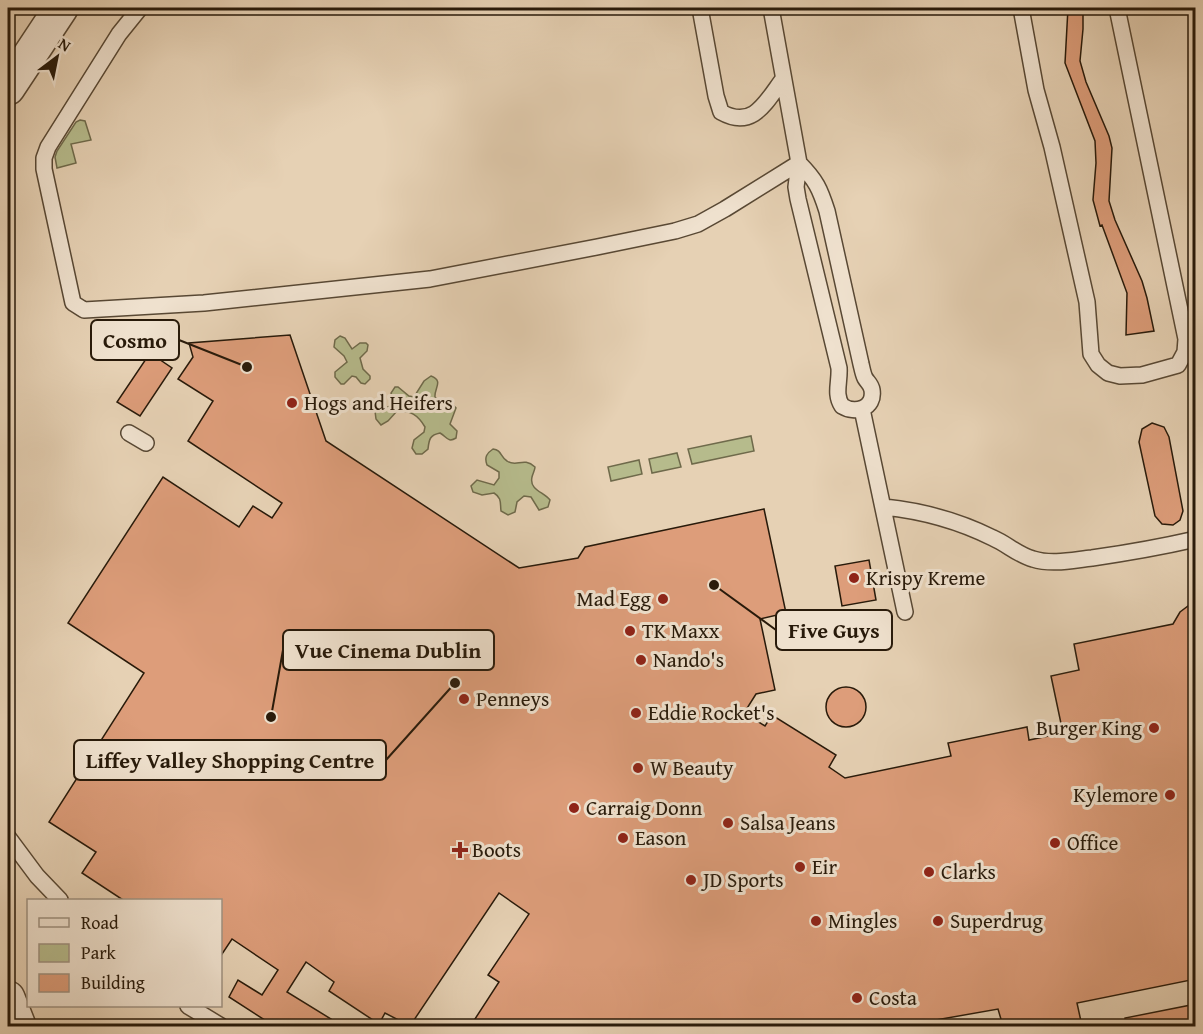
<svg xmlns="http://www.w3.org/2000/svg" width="1203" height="1034" viewBox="0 0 1203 1034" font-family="'Gentium Book Plus',serif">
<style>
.green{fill:#b6bb8c;stroke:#6f6a4b;stroke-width:1.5}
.building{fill:#dd9d7a;stroke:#281a0a;stroke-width:1.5}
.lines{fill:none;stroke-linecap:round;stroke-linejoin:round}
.service-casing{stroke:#584834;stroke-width:18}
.tertiary-casing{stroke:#584834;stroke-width:36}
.service{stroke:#efe1ce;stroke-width:15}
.tertiary{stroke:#efe1ce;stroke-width:33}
.poi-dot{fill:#8f2418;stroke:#efe1ce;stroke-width:2}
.labels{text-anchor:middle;stroke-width:6;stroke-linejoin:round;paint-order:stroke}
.poi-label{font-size:21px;fill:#281a0a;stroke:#efe1ce;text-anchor:start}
.leader{fill:none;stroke:#281a0a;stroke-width:2}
.callout-dot{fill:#281a0a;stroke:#efe1ce;stroke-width:2}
.callout{fill:#efe1ce;stroke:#281a0a;stroke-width:2}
.callout-label{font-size:22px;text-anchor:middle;font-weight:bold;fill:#281a0a}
</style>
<rect width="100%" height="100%" fill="#e6d1b4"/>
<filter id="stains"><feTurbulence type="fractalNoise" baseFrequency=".00333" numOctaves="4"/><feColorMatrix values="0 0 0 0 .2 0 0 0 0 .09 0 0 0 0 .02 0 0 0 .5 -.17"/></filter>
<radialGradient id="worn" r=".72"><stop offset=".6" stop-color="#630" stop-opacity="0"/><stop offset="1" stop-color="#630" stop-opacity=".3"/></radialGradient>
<path class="green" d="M80,120L85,121L91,140L71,144L76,163L57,168L55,157L57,151L76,122Z
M340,336L345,338L352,349L360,343H366L368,345L367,351L360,358L363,369L370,376V379L365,384L361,383L356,377L352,376L344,384H341L335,377V372L347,362L344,356L334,347L335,340Z
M431,376C444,381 434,388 435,397L440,402L451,403L456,408L450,424L457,431L456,438C448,443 447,437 440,433C430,435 429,439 428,449L422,454H416L412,448L414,440L424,432L425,427C418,415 410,410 397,411L388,421L381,425L376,419L375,411L378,408C385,408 390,408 394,401L391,393L395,387H398L409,396L414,397L424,381Z
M751,436L754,451L692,464L688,449Z
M493,449C502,450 500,457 507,461C517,468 523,456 535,467C535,470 533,473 532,477C529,490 544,492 550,500L548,507L539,510L531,497L524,496L517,502L515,512L508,515L501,511C500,503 502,498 494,493L482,495L473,492L471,486L477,480L494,485L499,478V472L487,465C484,457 487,453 493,449Z
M677,453L681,467L652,473L649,459Z
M639,460L642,474L611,481L608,467Z"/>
<path class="building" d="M1068,8H1083V29L1080,61L1086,82L1109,136L1112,148L1109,201L1115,220L1142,281L1147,298L1154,331L1126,335L1127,293L1102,225L1100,226L1093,200L1096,163L1095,141L1065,63Z
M290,335L326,441L519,568L578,558L585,547L764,509L786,613L760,619L775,690L756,694L744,713L765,726L772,715L836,755L829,767L845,778L951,756L948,743L1027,727L1029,740L1063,733L1051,676L1079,670L1074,644L1173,624L1180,612L1192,603L1196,604V979L1077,1003L1082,1026H1003L998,1009L902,1026H481L473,1022L499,982L488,975L529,914L499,893L410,1026L385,1013L379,1024L329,991L334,982L306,962L287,992L331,1019L327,1026H274L229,997L238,980L262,995L278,970L232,939L220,957V900H123L82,873L96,852L49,822L144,673L68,623L163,477L239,527L253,506L272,518L282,503L188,441L213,401L178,379L193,357L189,343Z
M150,353L172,368L140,416L117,402Z
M1152,423L1164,427L1169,437L1183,511L1180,520L1173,525L1162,524L1155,516L1139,442L1142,429Z
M869,560L876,600L842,606L835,566Z
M826 707a20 20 0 1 1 40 0a20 20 0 1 1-40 0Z
M1196,1004V1026H1126L1125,1018Z"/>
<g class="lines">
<defs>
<path id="service" d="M140,8L119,34L48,147L44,158V169L73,303L84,310L204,303L430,279L597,247L675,231L698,224L725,209L799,163
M700,8L716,96L721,112C753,130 766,102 783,79
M771,8L799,163L796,187L798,199L839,368C840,382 834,394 842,406C855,414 875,409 872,390C871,384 868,383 865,378C863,374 862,368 861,364L827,211C820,189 816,180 799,163
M1021,8L1036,90L1052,147L1087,302L1091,354L1098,365L1108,373L1120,376L1142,375L1178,365L1185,352L1186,339L1117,8
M862,409L905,612
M129,433L146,443
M884,507C923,511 957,520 993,538C1007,544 1018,555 1033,559C1052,565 1073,560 1092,558C1127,553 1161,547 1196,539
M8,837L37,876L60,900
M188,1006L221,1026"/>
<path id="tertiary" d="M8,88L61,8
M8,998L19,1026"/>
</defs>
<use href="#service" class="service-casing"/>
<use href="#tertiary" class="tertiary-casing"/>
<use href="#service" class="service"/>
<use href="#tertiary" class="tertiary"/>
</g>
<g class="poi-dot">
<circle cx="292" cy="403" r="6"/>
<circle cx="854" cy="578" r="6"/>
<circle cx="663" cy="599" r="6"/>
<circle cx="630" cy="631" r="6"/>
<circle cx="641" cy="660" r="6"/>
<circle cx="464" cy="699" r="6"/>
<circle cx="636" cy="713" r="6"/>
<circle cx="1154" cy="728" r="6"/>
<circle cx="638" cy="768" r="6"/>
<circle cx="1170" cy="795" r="6"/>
<circle cx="574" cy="808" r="6"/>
<circle cx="728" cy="823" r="6"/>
<circle cx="623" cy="838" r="6"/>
<circle cx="1055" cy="843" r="6"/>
<path d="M457 841h6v6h6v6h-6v6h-6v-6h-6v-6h6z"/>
<circle cx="800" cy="867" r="6"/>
<circle cx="929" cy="872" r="6"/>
<circle cx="691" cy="880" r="6"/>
<circle cx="816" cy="921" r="6"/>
<circle cx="938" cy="921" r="6"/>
<circle cx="857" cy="998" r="6"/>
</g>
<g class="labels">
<g class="poi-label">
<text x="304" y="410">Hogs and Heifers</text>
<text x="866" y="585">Krispy Kreme</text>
<text x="651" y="606" text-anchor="end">Mad Egg</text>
<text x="642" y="638">TK Maxx</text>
<text x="653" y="667">Nando's</text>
<text x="476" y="706">Penneys</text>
<text x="648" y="720">Eddie Rocket's</text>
<text x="1142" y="735" text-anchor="end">Burger King</text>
<text x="650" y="775">W Beauty</text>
<text x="1158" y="802" text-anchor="end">Kylemore</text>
<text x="586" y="815">Carraig Donn</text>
<text x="740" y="830">Salsa Jeans</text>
<text x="635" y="845">Eason</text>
<text x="1067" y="850">Office</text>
<text x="472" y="857">Boots</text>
<text x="812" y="874">Eir</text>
<text x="941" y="879">Clarks</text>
<text x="703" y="887">JD Sports</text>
<text x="828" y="928">Mingles</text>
<text x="950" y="928">Superdrug</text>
<text x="869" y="1005">Costa</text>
</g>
</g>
<path class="leader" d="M247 367L179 340M714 585L776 630M271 717L283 650M455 683L386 760"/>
<g class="callout-dot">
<circle cx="247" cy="367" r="6"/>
<circle cx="714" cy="585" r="6"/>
<circle cx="271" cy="717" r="6"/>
<circle cx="455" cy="683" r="6"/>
</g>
<g class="callout">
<rect x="91" y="320" width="88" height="40" rx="6"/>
<rect x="776" y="610" width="116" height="40" rx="6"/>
<rect x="283" y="630" width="211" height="40" rx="6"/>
<rect x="74" y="740" width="312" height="40" rx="6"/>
</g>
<g class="callout-label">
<text x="135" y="348">Cosmo</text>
<text x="834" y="638">Five Guys</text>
<text x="388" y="658">Vue Cinema Dublin</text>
<text x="230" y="768">Liffey Valley Shopping Centre</text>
</g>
<rect width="1203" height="1034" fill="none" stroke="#e6d1b4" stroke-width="30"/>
<rect x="9" y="9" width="1185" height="1016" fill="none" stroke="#281a0a" stroke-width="3"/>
<rect x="15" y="15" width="1173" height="1004" fill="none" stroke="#281a0a" stroke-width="1.5"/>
<rect x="27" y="899" width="195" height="108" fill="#efe1ce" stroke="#9f9180" stroke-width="1.5"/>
<rect x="39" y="918" width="30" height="9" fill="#efe1ce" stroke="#9f9180" stroke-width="1.5"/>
<text x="81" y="929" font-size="18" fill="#281a0a">Road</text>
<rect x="39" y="944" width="30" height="18" fill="#b6bb8c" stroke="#9f9180" stroke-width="1.5"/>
<text x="81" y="959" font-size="18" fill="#281a0a">Park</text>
<rect x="39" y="974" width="30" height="18" fill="#dd9d7a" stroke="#9f9180" stroke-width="1.5"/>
<text x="81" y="989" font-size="18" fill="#281a0a">Building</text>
<g transform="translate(57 57) rotate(32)" stroke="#efe1ce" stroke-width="4.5" paint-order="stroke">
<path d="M0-4.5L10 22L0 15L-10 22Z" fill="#281a0a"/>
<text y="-9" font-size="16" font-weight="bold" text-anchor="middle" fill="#281a0a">N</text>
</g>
<rect width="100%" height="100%" filter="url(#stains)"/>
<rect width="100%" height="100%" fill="url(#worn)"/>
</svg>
